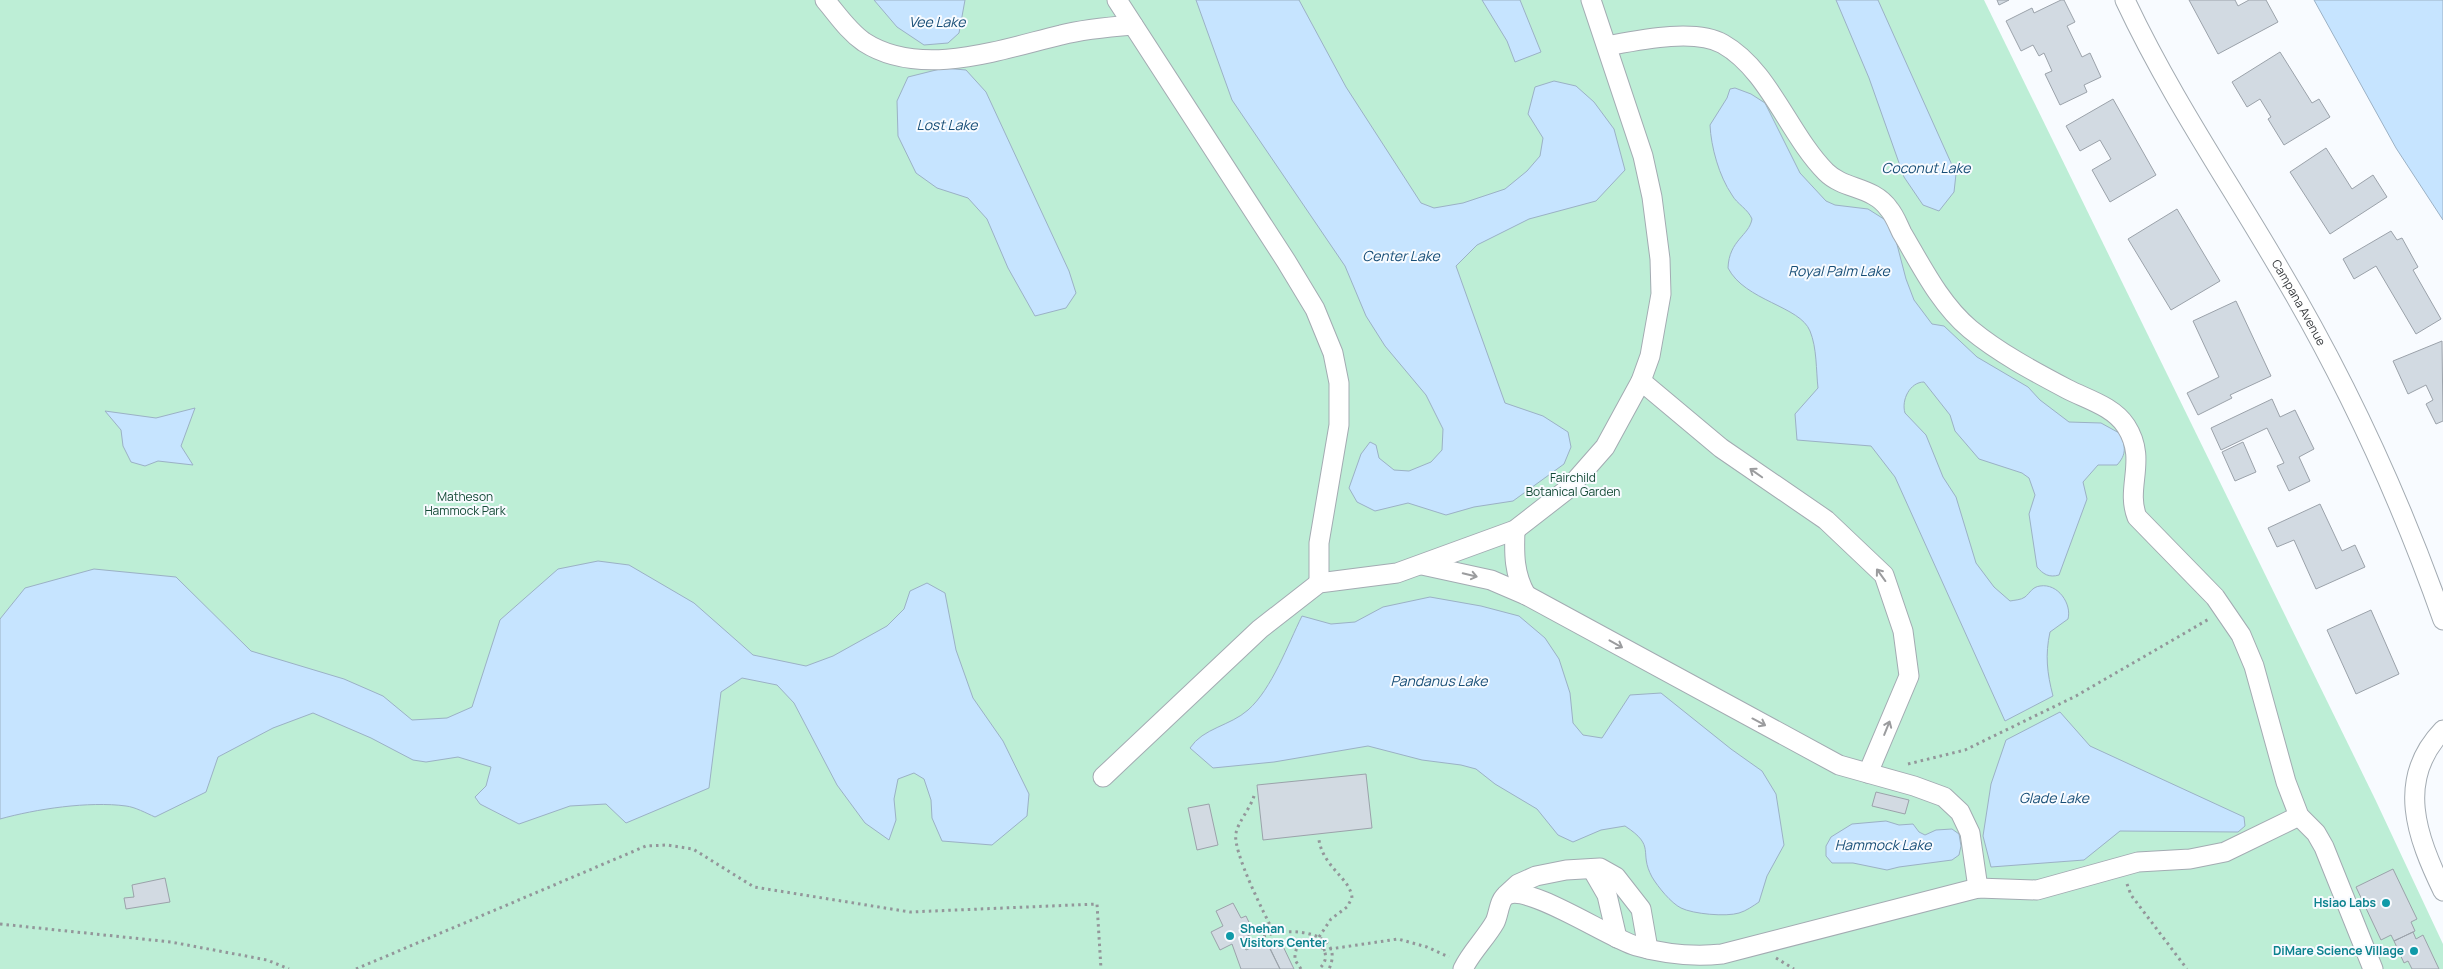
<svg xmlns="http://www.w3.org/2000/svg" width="2443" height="969" viewBox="0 0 2443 969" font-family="Manrope,sans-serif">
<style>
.green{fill:#bdeed6}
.water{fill:#c6e4ff;stroke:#9bb1c5}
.building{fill:#d2dae2;stroke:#9ba2aa}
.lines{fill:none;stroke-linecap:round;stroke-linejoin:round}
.minor-casing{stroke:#a3abb2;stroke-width:21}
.path{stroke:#93969a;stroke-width:3;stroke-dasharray:2.5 4;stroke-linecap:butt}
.minor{stroke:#fff;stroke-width:19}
.oneway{stroke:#9b9c9e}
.culture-dot{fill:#0f9aa8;stroke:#f8fbff;stroke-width:2}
.labels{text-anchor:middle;stroke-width:4;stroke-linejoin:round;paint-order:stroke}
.street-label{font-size:12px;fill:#373a3d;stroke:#f8fbff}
.park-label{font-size:12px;fill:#154b37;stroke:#f8fbff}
.culture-label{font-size:12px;font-weight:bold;fill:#0d838f;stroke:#f8fbff;text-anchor:end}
.water-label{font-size:14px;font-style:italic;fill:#174e77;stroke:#f8fbff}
</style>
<rect width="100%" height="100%" fill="#f8fbff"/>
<path class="green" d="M0,0H1984L2375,799L2443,944V969H0Z"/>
<path class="water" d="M874,0H965L959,33L948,43L924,45L897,27Z
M1196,0H1299L1346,87L1421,203L1434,208L1463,203L1505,189L1527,171L1540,156L1543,138L1528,114L1535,87L1554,81L1576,86L1594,102L1614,129L1625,170L1596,201L1529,219L1477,245L1456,266L1505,403L1543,416L1568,432L1571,447L1564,464L1513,501L1474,507L1446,515L1408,503L1375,511L1357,502L1349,488L1361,454L1370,442L1376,445L1379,458L1394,470L1409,471L1431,462L1442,450L1443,429L1426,395L1385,346L1366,316L1345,266L1232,100Z
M1482,0H1520L1541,52L1515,62L1507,41Z
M1836,0H1878L1956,174L1954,192L1939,211L1923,205L1904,177L1869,78Z
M2314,0H2443V220L2396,148Z
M944,68L966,70L986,92L1069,271L1076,293L1066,308L1035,316L1008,268L987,219L968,198L937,188L916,173L898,136L897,101L908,77Z
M1735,88L1751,94L1765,103L1800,173L1826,201L1835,205L1868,209L1887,221L1894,233L1906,279L1914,300L1932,324L1944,326L1977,357L2028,387L2040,400L2069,422L2101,423L2121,434C2125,447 2127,454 2117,465H2098L2083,482L2087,499L2059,575C2049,578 2043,574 2037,567L2029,514L2035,495L2029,478L2022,473L1979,459L1955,431L1950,415L1924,382C1910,382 1901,400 1905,413L1926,435L1943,477L1956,497L1976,563L1994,587L2010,601C2015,600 2021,600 2025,597C2030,593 2032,587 2040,586C2058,583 2072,604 2068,619L2050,632C2045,655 2047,673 2053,696L2005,721L1895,477L1871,446L1797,440L1795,414L1818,388C1816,370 1817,348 1810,331C1800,306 1745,301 1728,268C1729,240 1749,236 1752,219C1748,209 1737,204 1732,195C1719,176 1711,147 1710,125L1727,98L1730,89Z
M195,408L181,446L193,465L158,461L145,466L131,462L123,446L121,430L105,411L156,418Z
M598,561L629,565L694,603L753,655L806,666L833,656L887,626L904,609L910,591L927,583L945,593L956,650L973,698L1003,741L1029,794L1027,816L992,845L942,841L932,818L931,800L924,779L914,773L898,779L894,799L896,820L889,840L865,823L837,785L794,703L777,685L742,678L721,692L709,788L626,823L606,804L570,806L519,824L480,804L475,797L486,786L491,767L458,757L426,762L413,760L371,738L313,713L273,728L218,757L206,792L155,817C146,813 135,807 126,806C89,801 36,809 0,819V619L25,588L94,569L176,577L251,651L344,679L383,696L412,720L447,718L472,707L500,620L558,569Z
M1430,597L1481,606L1519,616L1545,638L1559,659L1570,693L1573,723L1583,735L1602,738L1630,695L1661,693L1731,749L1762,771L1776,794L1784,845L1767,876L1759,902C1753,906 1746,911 1739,913C1726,917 1693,914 1681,908C1671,903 1658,887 1652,877C1638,851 1657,847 1625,826L1601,830L1573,842L1558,835L1537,809L1495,784L1476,769L1461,765L1422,760L1368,746L1274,762L1213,768L1190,748C1203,728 1230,726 1248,710C1272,689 1288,644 1302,616L1331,624L1355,622L1383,607Z
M2060,712L2090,746L2244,817L2245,826L2238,832L2120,831L2084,860L1991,867L1983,836L1991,784L2006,740Z
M1886,821L1899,825L1913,824L1919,832L1925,835L1936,830L1952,829L1959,834L1961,846L1959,855L1952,860L1899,867L1887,870L1853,863H1832L1826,856V846L1831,837L1852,824Z"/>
<path class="building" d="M1997,0H2009L1999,5Z
M2061,0H2064L2075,22L2067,26L2082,57L2090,53L2101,77L2084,85L2087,92L2060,105L2045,74L2052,71L2044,53L2039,56L2033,45L2021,51L2006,21L2032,8L2034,13Z
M2189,0H2235L2238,6L2249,0H2266L2278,22L2218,54Z
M2280,52L2312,103L2319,99L2330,117L2284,145L2268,119L2271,117L2260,99L2247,107L2232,82Z
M2113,99L2156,175L2110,202L2092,170L2111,159L2100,140L2080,151L2066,126Z
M2326,148L2352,189L2373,175L2387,197L2330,234L2290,172Z
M2177,209L2220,281L2171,310L2128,239Z
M2391,231L2397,240L2402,238L2418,267L2413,270L2441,319L2416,334L2376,266L2354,279L2343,259Z
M2236,301L2271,376L2230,395L2232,398L2198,415L2187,393L2219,377L2193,321Z
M2442,341L2443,421L2436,424L2426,404L2433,400L2426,385L2408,394L2393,361Z
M2272,399L2280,417L2295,410L2314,449L2299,457L2310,481L2289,491L2277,466L2284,463L2267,428L2221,450L2211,428Z
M2243,442L2256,472L2235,481L2222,452Z
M2320,504L2342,551L2355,545L2365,567L2316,589L2294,540L2277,547L2268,528Z
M2371,610L2399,674L2356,694L2327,630Z
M1366,774L1372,828L1263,840L1257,785Z
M1876,792L1909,800L1905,814L1872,806Z
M1209,804L1218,845L1197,850L1188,808Z
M2393,869L2417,919L2411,922L2415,931L2394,941L2391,935L2381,940L2356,887Z
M165,878L170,902L126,909L124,898L134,897L132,885Z
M1233,903L1241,918L1246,916L1254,933L1241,939L1246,950L1266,941L1280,969H1241L1232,944L1220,950L1211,932L1223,926L1216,911Z
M2413,932L2416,939L2423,935L2439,969H2412L2408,961L2404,963L2394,941Z
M1280,940L1292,965L1294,969H1280L1269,946Z"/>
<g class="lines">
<defs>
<g id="minor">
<path d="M825,0C837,14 848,31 864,42C921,79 1002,49 1061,35C1084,29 1108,27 1133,25"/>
<path d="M1117,0L1286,261L1315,309L1333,353L1339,383V425L1319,543V583"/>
<path id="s1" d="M2125,0C2169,94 2227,179 2279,268C2345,379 2400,498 2443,620"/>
<path d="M1607,46C1639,40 1695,28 1723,44C1769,70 1789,135 1826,172C1844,190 1873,186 1889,209C1895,216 1898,225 1902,233C1921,265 1940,304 1970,329C1999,353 2033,371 2067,389C2086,399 2113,406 2126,426C2148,460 2125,487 2137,517L2215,597L2241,635L2254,666L2286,782L2299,816L2316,833L2324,847L2373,969"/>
<path d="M1641,381L1721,448L1826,520L1884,575L1903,631L1909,676L1868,773"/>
<path d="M1515,530C1514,554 1514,574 1526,595"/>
<path d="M1422,565L1491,580L1526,595L1839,765L1914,786L1944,797L1960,812L1970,833L1978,888"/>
<path d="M2443,730C2395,780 2417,837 2443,891"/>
<path d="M1103,777L1260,629L1319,583L1397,573L1515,530L1569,488L1605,447L1641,381L1650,356L1661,294L1660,259L1652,197L1643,156L1591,0"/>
<path d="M1592,869L1607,895L1617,938"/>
<path d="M1506,895L1518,884L1536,876L1566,870L1600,868L1616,877L1641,909L1648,949"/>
<path d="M1463,969C1471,952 1486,938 1495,922C1499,914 1499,899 1507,895C1529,884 1609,938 1636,946C1664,954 1693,957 1722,954L1978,888L2037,890L2138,862L2190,859L2225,852L2299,816"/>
</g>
</defs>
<use href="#minor" class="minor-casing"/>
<path class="path" d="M1908,764L1965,750L2076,696L2209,619
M1254,796C1250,809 1238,822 1236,833C1232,851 1265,915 1274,933
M2127,884L2131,895L2187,969
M0,924L171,942L267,960L289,969
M1319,937L1331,919L1347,907L1352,898C1351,879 1323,867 1319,840
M1246,945C1253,941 1260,937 1268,935C1291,927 1346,932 1329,969
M1323,950L1398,939L1427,947L1449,957
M1776,958L1794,969
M356,969L646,846L667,845L693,849L754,887L910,912L1097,904L1101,969
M1301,969L1295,960C1293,924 1343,947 1319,969"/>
<use href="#minor" class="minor"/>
</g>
<defs><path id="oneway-shaft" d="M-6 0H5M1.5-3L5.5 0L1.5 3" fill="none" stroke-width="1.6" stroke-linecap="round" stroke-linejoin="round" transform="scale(1.25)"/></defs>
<g class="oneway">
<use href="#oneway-shaft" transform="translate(1756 473) rotate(-145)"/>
<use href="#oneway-shaft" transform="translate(1470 575) rotate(14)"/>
<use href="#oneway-shaft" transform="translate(1881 575) rotate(-126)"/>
<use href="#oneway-shaft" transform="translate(1616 644) rotate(29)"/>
<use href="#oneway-shaft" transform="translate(1759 722) rotate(28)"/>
<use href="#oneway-shaft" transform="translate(1887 728) rotate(-68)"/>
</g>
<g class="culture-dot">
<circle cx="2386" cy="903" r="5"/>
<circle cx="1230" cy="936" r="5"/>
<circle cx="2414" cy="951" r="5"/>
</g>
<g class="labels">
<g class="street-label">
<text dy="4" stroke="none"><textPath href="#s1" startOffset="349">Campana Avenue</textPath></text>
</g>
<g class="park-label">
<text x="1573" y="482">Fairchild<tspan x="1573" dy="14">Botanical Garden</tspan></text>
<text x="465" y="501">Matheson<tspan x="465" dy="14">Hammock Park</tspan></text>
</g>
<g class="culture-label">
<text x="2376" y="907">Hsiao Labs</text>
<text x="1240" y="933" text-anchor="start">Shehan<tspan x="1240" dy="14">Visitors Center</tspan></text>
<text x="2404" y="955">DiMare Science Village</text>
</g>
<g class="water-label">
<text x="937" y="27">Vee Lake</text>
<text x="947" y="130">Lost Lake</text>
<text x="1926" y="173">Coconut Lake</text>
<text x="1401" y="261">Center Lake</text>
<text x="1839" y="276">Royal Palm Lake</text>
<text x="1439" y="686">Pandanus Lake</text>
<text x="2054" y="803">Glade Lake</text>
<text x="1883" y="850">Hammock Lake</text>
</g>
</g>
</svg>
